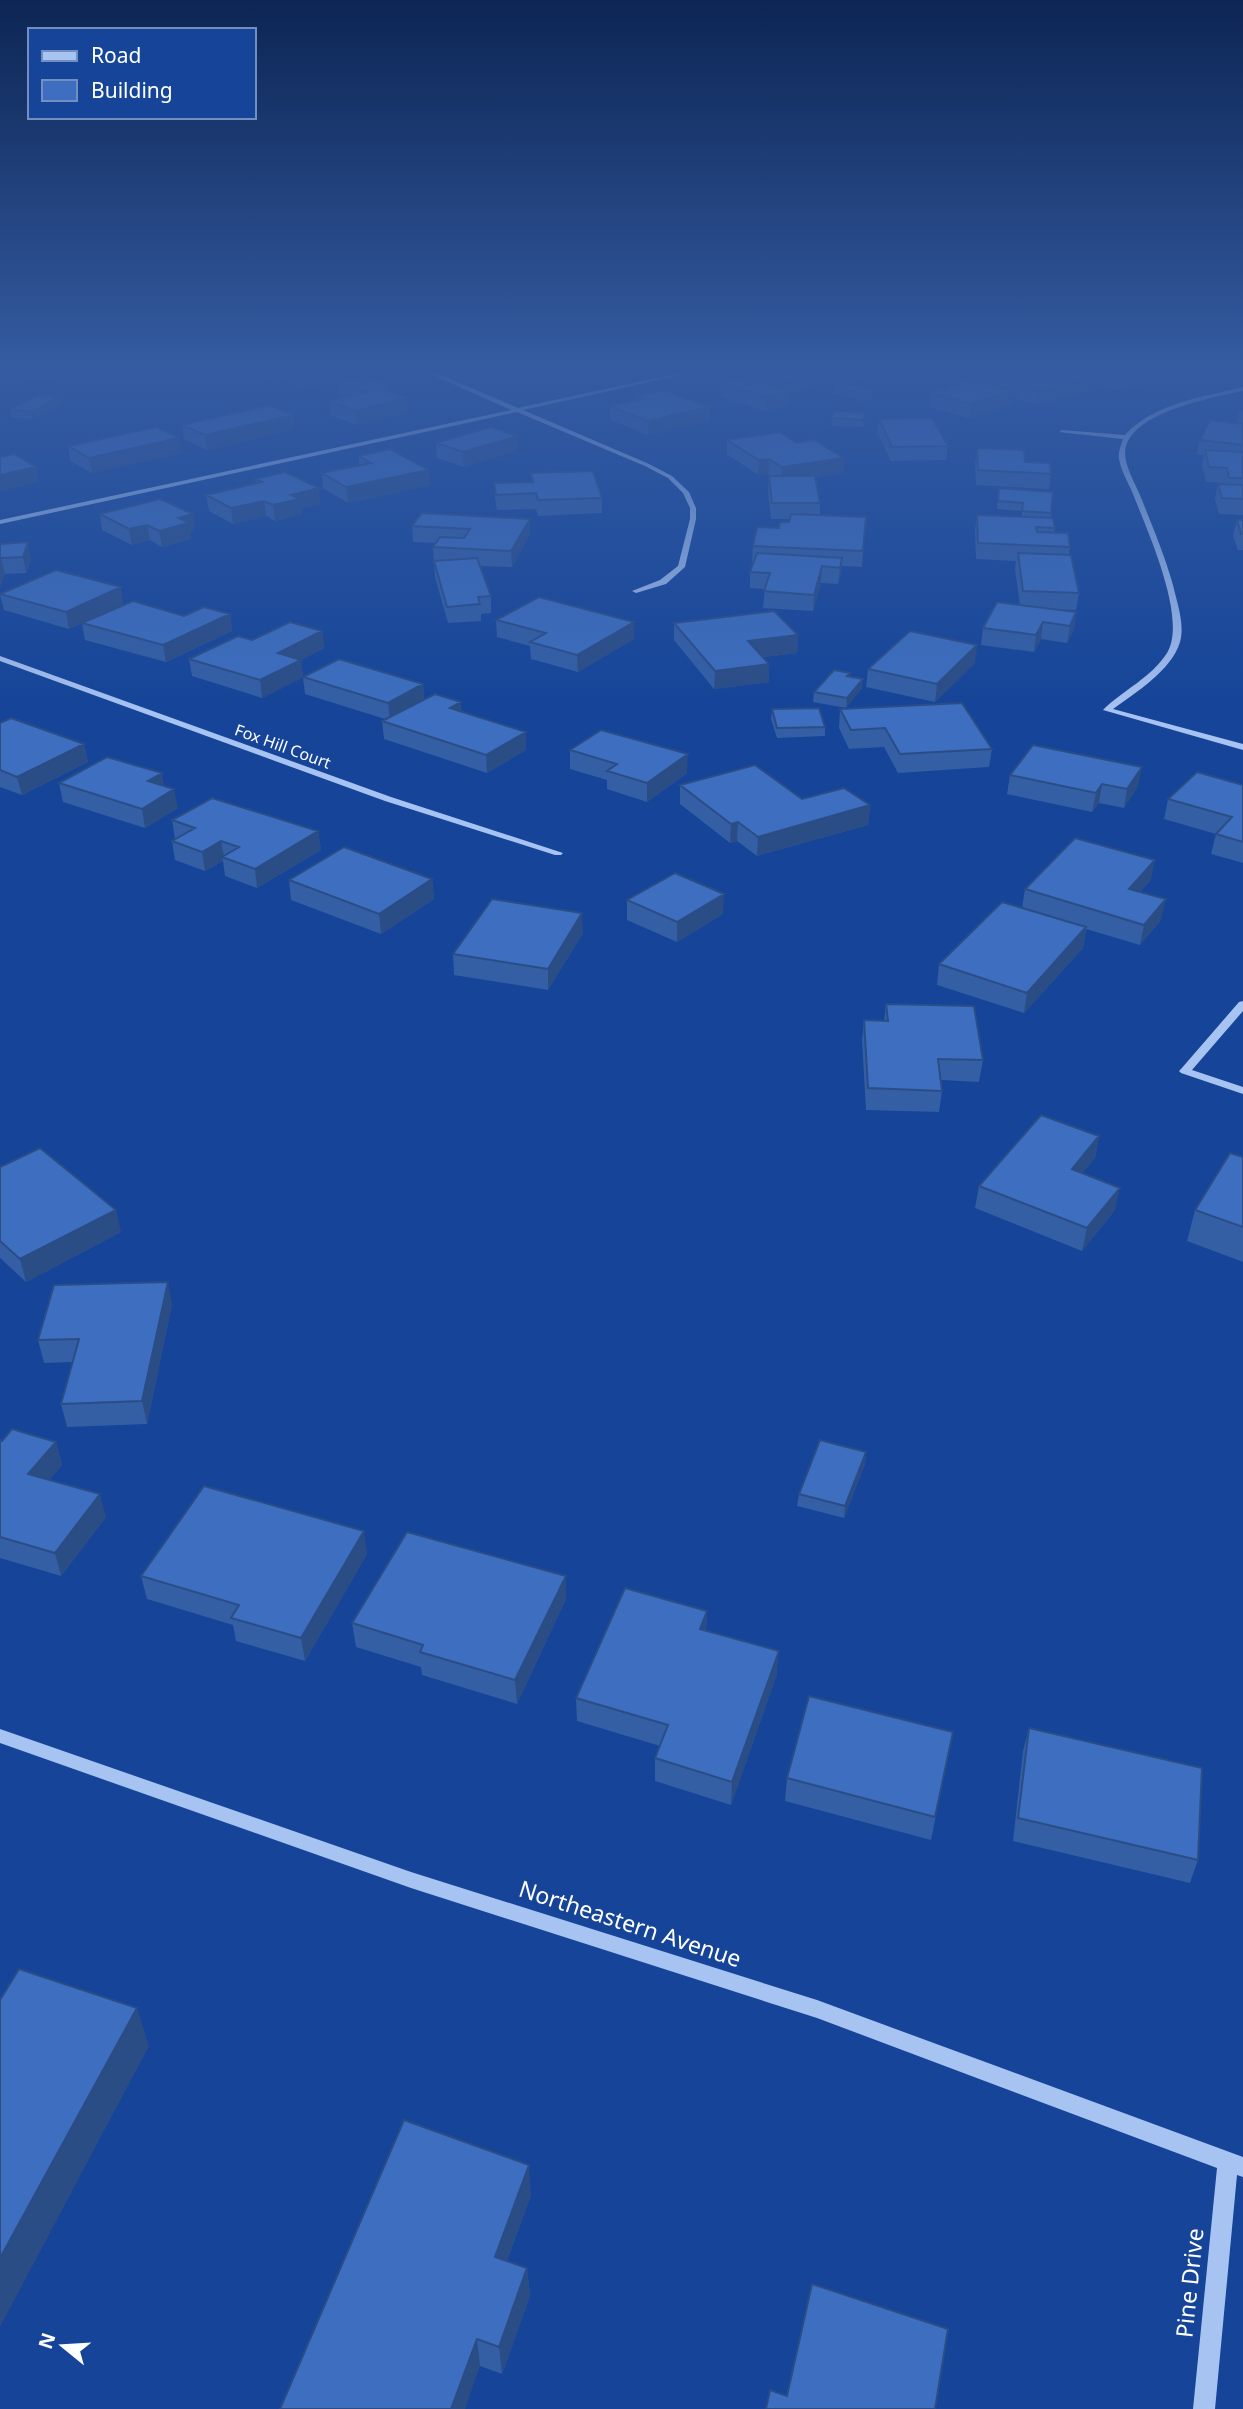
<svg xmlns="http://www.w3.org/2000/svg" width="1243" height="2409" viewBox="0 0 1243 2409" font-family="'Noto Sans',sans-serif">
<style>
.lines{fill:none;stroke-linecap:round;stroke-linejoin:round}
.minor{fill:#a7c3f2;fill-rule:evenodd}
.wall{fill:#345fa4}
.shaded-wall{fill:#2b4d86}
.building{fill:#3d6ebf;stroke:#2b4d86;stroke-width:2}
.labels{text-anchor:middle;stroke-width:7;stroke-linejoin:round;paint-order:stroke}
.far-street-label{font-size:16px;fill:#fff;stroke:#154498}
.near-street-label{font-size:23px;fill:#fff;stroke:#154498}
</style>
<rect width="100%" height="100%" fill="#154498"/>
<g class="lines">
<path class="minor" d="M428,373H436L518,408L679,373H690L523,410L649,464L672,476L689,492L696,508V519L685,567L666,584L636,593L632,591L660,580L678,566L690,519V508L683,493L668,478L645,466L517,412L0,524V520L511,410Z
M1243,387V391C1212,398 1115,414 1126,461C1129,474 1137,487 1142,500C1153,528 1165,556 1173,585C1177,603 1185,624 1180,642C1172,670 1135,693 1113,709L1243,744V750L1103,710C1123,690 1151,678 1167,653C1188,619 1147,530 1133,494C1129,484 1121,471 1119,459C1118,453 1121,444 1123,439L1059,432L1062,430L1125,435C1154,403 1203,397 1243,387Z
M0,656L391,797L563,853L561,855H555L385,801L0,661Z
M1243,1001V1011L1192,1070L1243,1087V1094L1181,1073L1179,1071L1181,1069L1239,1002Z
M0,1729L411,1872L817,2000L1243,2157V2177L1237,2175L1215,2409H1193L1217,2168L817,2018L411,1888L0,1743Z"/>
</g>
<path class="wall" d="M24,373H64L63,377L25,379Z
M259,373H342L343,379L394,393L408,398V412L357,425L330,415L329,401L345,397L338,394L337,382L306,389L279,379L270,381L259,377Z
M514,373H581L557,379L543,374L527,378Z
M739,373H872V376L859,380L851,377L816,386L809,384L808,388L788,394L787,405L765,411L720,397L721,383L733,380V375Z
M1086,373H1171L1170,377L1119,391L1089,383L1088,390L1037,405L1017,399V395L1012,393L1010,405L969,418L929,407L931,393L951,387V383L999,385L995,386L999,387L1001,376L1086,375Z
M835,386L873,391L872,398L863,401L834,393Z
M634,396L710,421L648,435L610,420V406L634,400Z
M61,405L32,419L11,417L10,409Z
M1243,411V515L1219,514L1215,499L1218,484L1224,485V483L1206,482L1202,465L1204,455L1197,454L1200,440L1237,423L1239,412Z
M865,413L863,427L831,426L832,418Z
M879,419L948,446L946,460L891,461L877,433Z
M182,425L295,429L207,450L184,439Z
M518,436V450L464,467L437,458L436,443Z
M179,438L181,453L92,473L70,461L68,446Z
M727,440L796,443L844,458L843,473L816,477L820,503V515L866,517L862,567L842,566L838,584L821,583L813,611L763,608L765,589L750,588V572L754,562H752L753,546L789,522L790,519H771L768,491L769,476H771L768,474L758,475L727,454Z
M977,448L1025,462L1051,474L1049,489L976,485L975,463Z
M359,456L429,470L430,485L348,503L323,488L322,473L359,465Z
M531,473L602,498V513L538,516L536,509L497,510L495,498L494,483L532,482Z
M255,479L320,504L301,508L302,514L275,521L266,516L233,524L209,511L206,495L256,484Z
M999,488L1051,513V518L1055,528L1054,532L1070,547L1069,555L1079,593L1076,610L1053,609L1076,612L1074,629L1067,643L1041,639L1034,652L981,645L983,628L1020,605L1015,569L1016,561L976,559L975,531L977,515L1022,517V511L997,509Z
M100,514L195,530L190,531L191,539L162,547L150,540L132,545L102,530Z
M530,519V534L512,567L480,566L491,596V613L481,614V621L448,623L435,577L433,547L436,543L413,542L412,526Z
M1237,520H1243V550H1238L1233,536Z
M0,544L31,559L26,573L5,574L0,587Z
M0,594L123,604L96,616L230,614L232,631L166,662L85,640L82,623L69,629L4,610Z
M496,620L634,622V639L578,672L531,659L530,646L497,637Z
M674,623L798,635L797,653L763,657L769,664V682L714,689L674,640Z
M322,631L324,648L301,660L303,676L423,684L424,699L526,732V750L487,773L384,739L382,721L385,719L305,694L303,677L262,698L192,676L189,659L252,640Z
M975,663L935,702L866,687L868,669Z
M850,673L849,676L862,688L846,708L813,702L814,692Z
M772,709L825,727V736L777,738L771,719Z
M840,709L992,749L989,767L898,773L884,747L849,749L839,728Z
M0,723L84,744L88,762L22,795L0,787Z
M570,750L687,773L647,802L607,789V780L570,769Z
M1010,775L1138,786L1124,808L1099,803L1092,812L1007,794Z
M59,783L164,786L178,808L145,828L63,802Z
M680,785L802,799L870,805L868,825L757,856L737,841L730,843L680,804Z
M1243,785V863L1211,854L1216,834L1164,819L1168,799Z
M172,820L318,831L321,850L257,888L225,876L223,861L205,871L175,860L172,841L175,839Z
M432,879L434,899L381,934L291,900L289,880Z
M1151,880L1140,892L1161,920L1140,945L1086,929L1083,948L1024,1013L937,985L939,964L1022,908L1025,889Z
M627,900L723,914L677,942L627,920Z
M583,933L548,990L454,975L453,954Z
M886,1004L983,1060L979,1082L941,1080L942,1091L939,1112L866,1110L862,1041L864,1020L884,1021Z
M1099,1136L1095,1158L1082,1173L1115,1210L1082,1251L975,1208L979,1186Z
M1243,1157V1262L1187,1241L1195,1210Z
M0,1167L121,1232L26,1282L0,1258Z
M172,1304L147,1424L67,1427L61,1404L73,1362L44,1363L38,1340Z
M0,1440L56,1442L62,1465L49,1480L106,1517L61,1576L0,1558Z
M866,1452L865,1464L844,1518L797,1506L799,1494Z
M367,1554L305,1661L236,1641L233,1625L147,1599L141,1576Z
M566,1599L517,1704L422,1675L421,1667L356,1647L352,1623Z
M707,1611L706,1631L777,1674L731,1805L655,1781V1758L660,1746L577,1721L576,1698Z
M1029,1728L1198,1860L1190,1883L1013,1841L1023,1751Z
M953,1732L931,1840L785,1801L787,1778Z
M531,2195L507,2261L527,2268L530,2296L502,2374L480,2366L280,2409Z"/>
<path class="shaded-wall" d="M269,373H278L279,379L270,381Z
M314,373H342L343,380L337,381V382L306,389L305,376Z
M527,373H543V374L527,378Z
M557,373H581L557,379Z
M816,373H851V377L816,386Z
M859,373H872V376L859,380Z
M1137,373H1171L1170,377L1119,391L1121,378Z
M809,375L808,388L788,394L787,405L765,411L766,397L769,386Z
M1090,376L1088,390L1037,405L1039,391Z
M1000,378L999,385L982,390L983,383Z
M393,386L394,400L382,389Z
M873,391L872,398L863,401V394Z
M1012,391L1010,405L969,418L970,404Z
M60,397L61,405L32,419L31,412Z
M408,398V412L357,425L355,411Z
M710,407V421L648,435V421Z
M294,415L295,429L207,450L205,435Z
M518,436V450L464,467L463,452Z
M179,438L181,453L92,473L89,458Z
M844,458L843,473L781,482L782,467Z
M769,459L768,474L758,475L759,460Z
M36,467L39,482L0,491V475Z
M429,470L430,485L348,503L346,487Z
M319,488L320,504L301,508L302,514L275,521L273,505L291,495Z
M264,501L266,516L233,524L231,508Z
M193,514L195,530L190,531L191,539L162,547L159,531L179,518Z
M530,519V534L512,567L511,551Z
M147,525L150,540L132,545L129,529Z
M28,542L31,559L26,573L23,557Z
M1,558L5,574L0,587V561Z
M842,558L841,575L838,584L840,568Z
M822,566L821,583L813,611L814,595Z
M121,587L123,604L69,629L66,612Z
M1076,612L1074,629L1067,643L1070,626Z
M230,614L232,631L166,662L163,645Z
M634,622V639L578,672L577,655Z
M1043,622L1041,639L1034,652L1036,635Z
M322,631L324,648L301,660L303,677L262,698L260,680L278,653Z
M798,635L797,653L748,659V641Z
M977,645L975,663L935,702L937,684Z
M769,664V682L714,689L715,671Z
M863,679L862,688L846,708L847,698Z
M423,684L424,702L390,721L388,703Z
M461,702L462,720L450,708Z
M526,732V750L487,773L486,755Z
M84,744L88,762L22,795L17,777Z
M688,754L687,773L647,802V783Z
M1142,767L1138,786L1124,808L1127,789Z
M162,773L165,792L148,781Z
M1102,784L1099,803L1092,812L1096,793Z
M174,789L178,808L145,828L142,809Z
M870,805L868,825L757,856L758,837Z
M738,822L737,841L730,843L731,824Z
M318,831L321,850L257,888L255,869Z
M221,841L224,857H222L223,861L205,871L202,852Z
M1155,860L1151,880L1125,909L1129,889Z
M432,879L434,899L381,934L379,914Z
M724,894L723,914L677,942V922Z
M1166,899L1161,920L1140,945L1144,925Z
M582,913L583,933L548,990V969Z
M1086,927L1083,948L1024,1013L1027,993Z
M1099,1136L1095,1158L1067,1191L1072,1169Z
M1120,1188L1115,1210L1082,1251L1087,1228Z
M116,1210L121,1232L26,1282L20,1259Z
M168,1282L172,1304L147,1424L142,1401Z
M56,1442L62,1465L35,1497L28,1474Z
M866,1452L865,1464L844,1518L845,1506Z
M100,1494L106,1517L61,1576L55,1553Z
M364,1531L367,1554L305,1661L301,1638Z
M566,1576V1599L517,1704L515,1680Z
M707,1611L706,1634L700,1629Z
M779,1651L777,1674L731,1805L732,1782Z
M137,2008L149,2046L0,2327V2258Z
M529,2165L531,2195L498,2285L495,2257Z
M527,2268L530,2296L502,2374L499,2347Z
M477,2339L480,2366L465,2409H451Z"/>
<path class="building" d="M298,373H314L305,376Z
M739,373H804L809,375L769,386L788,391L766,397L721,383L742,378L733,375Z
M978,373H984L1000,378L983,383L963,378Z
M1009,373H1080L1090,376L1039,391L1018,385L1026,383L1001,376Z
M1106,373H1137L1121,378Z
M362,375L393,386L382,389L408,398L355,411L329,401L366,392L337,381Z
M966,378L1012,391L970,404L931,393L958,385L951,383Z
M844,383L873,391L863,394L835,386Z
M663,390L710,407L648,421L610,406L641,399L634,396Z
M39,395L60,397L31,412L10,409Z
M270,405L294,415L205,435L182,425Z
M833,411L865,413L864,420L832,418Z
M932,418L948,446L892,447L879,419Z
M1210,420L1243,424V445L1200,440Z
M157,427L179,438L89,458L68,446Z
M491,427L518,436L463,452L436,443Z
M780,432L796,443L814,440L844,458L782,467L769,459L759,460L727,440Z
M977,448L1024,450L1025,462L1050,463L1051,474L978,470Z
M390,449L429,470L346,487L322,473L371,463L359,456Z
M1205,450L1243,452V478H1229L1227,468L1209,467Z
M14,454L36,467L0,475V457Z
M593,471L602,498L538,500L536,493L496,495L494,483L533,482L531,473Z
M285,472L319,488L291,495L300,499L273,505L264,501L231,508L206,495L262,482L255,479Z
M769,476H815L820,503H772Z
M1218,484L1243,485V499L1222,498Z
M999,488L1053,492L1051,513L1022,511L1023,503L998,501Z
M160,499L193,514L179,518L189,523L159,531L147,525L129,529L100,514Z
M422,513L530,519L511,551L433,547L440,537L464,538L470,529L412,526Z
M791,514L866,517L863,551L753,546L757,527L779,528L780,522H789Z
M977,515L1053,518L1055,528L1036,527L1037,532L1068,533L1070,547L978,543Z
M1237,520H1243V534H1241Z
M28,542L23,557L1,558L0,561V544Z
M757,553L842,558L840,568L822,566L814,595L764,591L770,573L750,572Z
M1018,553L1071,555L1079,593L1023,591Z
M477,558L491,596L478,597L480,604L447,607L434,561Z
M56,570L121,587L66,612L0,594Z
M539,597L634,622L577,655L530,642L546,633L496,620Z
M133,601L184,616L204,607L230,614L163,645L82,623Z
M997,602L1076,612L1070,626L1043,622L1036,635L983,628Z
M774,611L798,635L748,641L769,664L715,671L674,623Z
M290,622L322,631L278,653L301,660L260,680L189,659L238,636L252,640Z
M910,631L977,645L937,684L868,669Z
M339,659L423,684L388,703L303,677Z
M834,670L850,673L847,676L863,679L847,698L814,692Z
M435,694L461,702L450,708L526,732L486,755L382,721Z
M962,703L992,749L900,754L885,728L851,730L840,709Z
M819,708L825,727L777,728L772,709Z
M11,718L84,744L17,777L0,770V723Z
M601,730L688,754L647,783L607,771L617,764L570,750Z
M1033,745L1142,767L1127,789L1102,784L1096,793L1010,775Z
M107,757L162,773L148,781L174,789L142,809L59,783Z
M755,765L802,799L844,788L870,805L758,837L738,822L731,824L680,785Z
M1197,772L1243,785V842L1216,834L1232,817L1168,799Z
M212,798L318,831L255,869L222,857L239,847L221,841L202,852L172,841L195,828L172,820Z
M1075,838L1155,860L1129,889L1166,899L1144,925L1025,889Z
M344,847L432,879L379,914L289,880Z
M675,873L724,894L677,922L627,900Z
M492,899L582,913L548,969L453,954Z
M1002,902L1086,927L1027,993L939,964Z
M886,1004L974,1006L983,1060L938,1059L942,1091L868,1088L864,1020L888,1021Z
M1041,1115L1099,1136L1072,1169L1120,1188L1087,1228L979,1186Z
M40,1148L116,1210L20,1259L0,1241V1167Z
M1230,1153L1243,1157V1227L1195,1210Z
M168,1282L142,1401L61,1404L79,1339L38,1340L54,1285Z
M12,1429L56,1442L28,1474L100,1494L55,1553L0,1537V1440L2,1441Z
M820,1440L866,1452L845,1506L799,1494Z
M204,1486L364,1531L301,1638L231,1618L239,1605L141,1576Z
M407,1532L566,1576L515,1680L420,1652L423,1645L352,1623Z
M625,1588L707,1611L700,1629L779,1651L732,1782L655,1758L668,1725L576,1698Z
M809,1696L953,1732L935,1817L787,1778Z
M1029,1728L1202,1768L1198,1860L1018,1818Z
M19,1969L137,2008L0,2258V2000Z
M404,2120L529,2165L495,2257L527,2268L499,2347L477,2339L451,2409H280Z
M812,2284L948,2329L935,2409H766L770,2390L787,2396Z"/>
<linearGradient id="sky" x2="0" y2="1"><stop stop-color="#0c2554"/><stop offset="0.52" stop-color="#355ca2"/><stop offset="1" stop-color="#355ca2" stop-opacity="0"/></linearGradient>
<rect width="1243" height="711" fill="url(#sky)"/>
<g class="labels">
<g class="far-street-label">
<text transform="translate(283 746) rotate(20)" y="6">Fox Hill Court</text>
</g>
<g class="near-street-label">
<text transform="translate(630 1924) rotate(18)" y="8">Northeastern Avenue</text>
<text transform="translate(1190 2283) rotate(-84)" y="8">Pine Drive</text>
</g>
</g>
<rect x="28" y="28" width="228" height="91" fill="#154498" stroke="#738fc1" stroke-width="2"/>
<rect x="42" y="51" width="35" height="10" fill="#a7c3f2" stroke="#738fc1" stroke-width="2"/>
<text x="91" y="63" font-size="21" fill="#ffffff">Road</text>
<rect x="42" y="80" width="35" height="21" fill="#3d6ebf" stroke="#738fc1" stroke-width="2"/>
<text x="91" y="98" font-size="21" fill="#ffffff">Building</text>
<g transform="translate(63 2346) rotate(288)" stroke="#154498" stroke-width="5" paint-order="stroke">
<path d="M0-5L12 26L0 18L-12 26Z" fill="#ffffff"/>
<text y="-10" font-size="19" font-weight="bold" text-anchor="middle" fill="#ffffff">N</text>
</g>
</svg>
